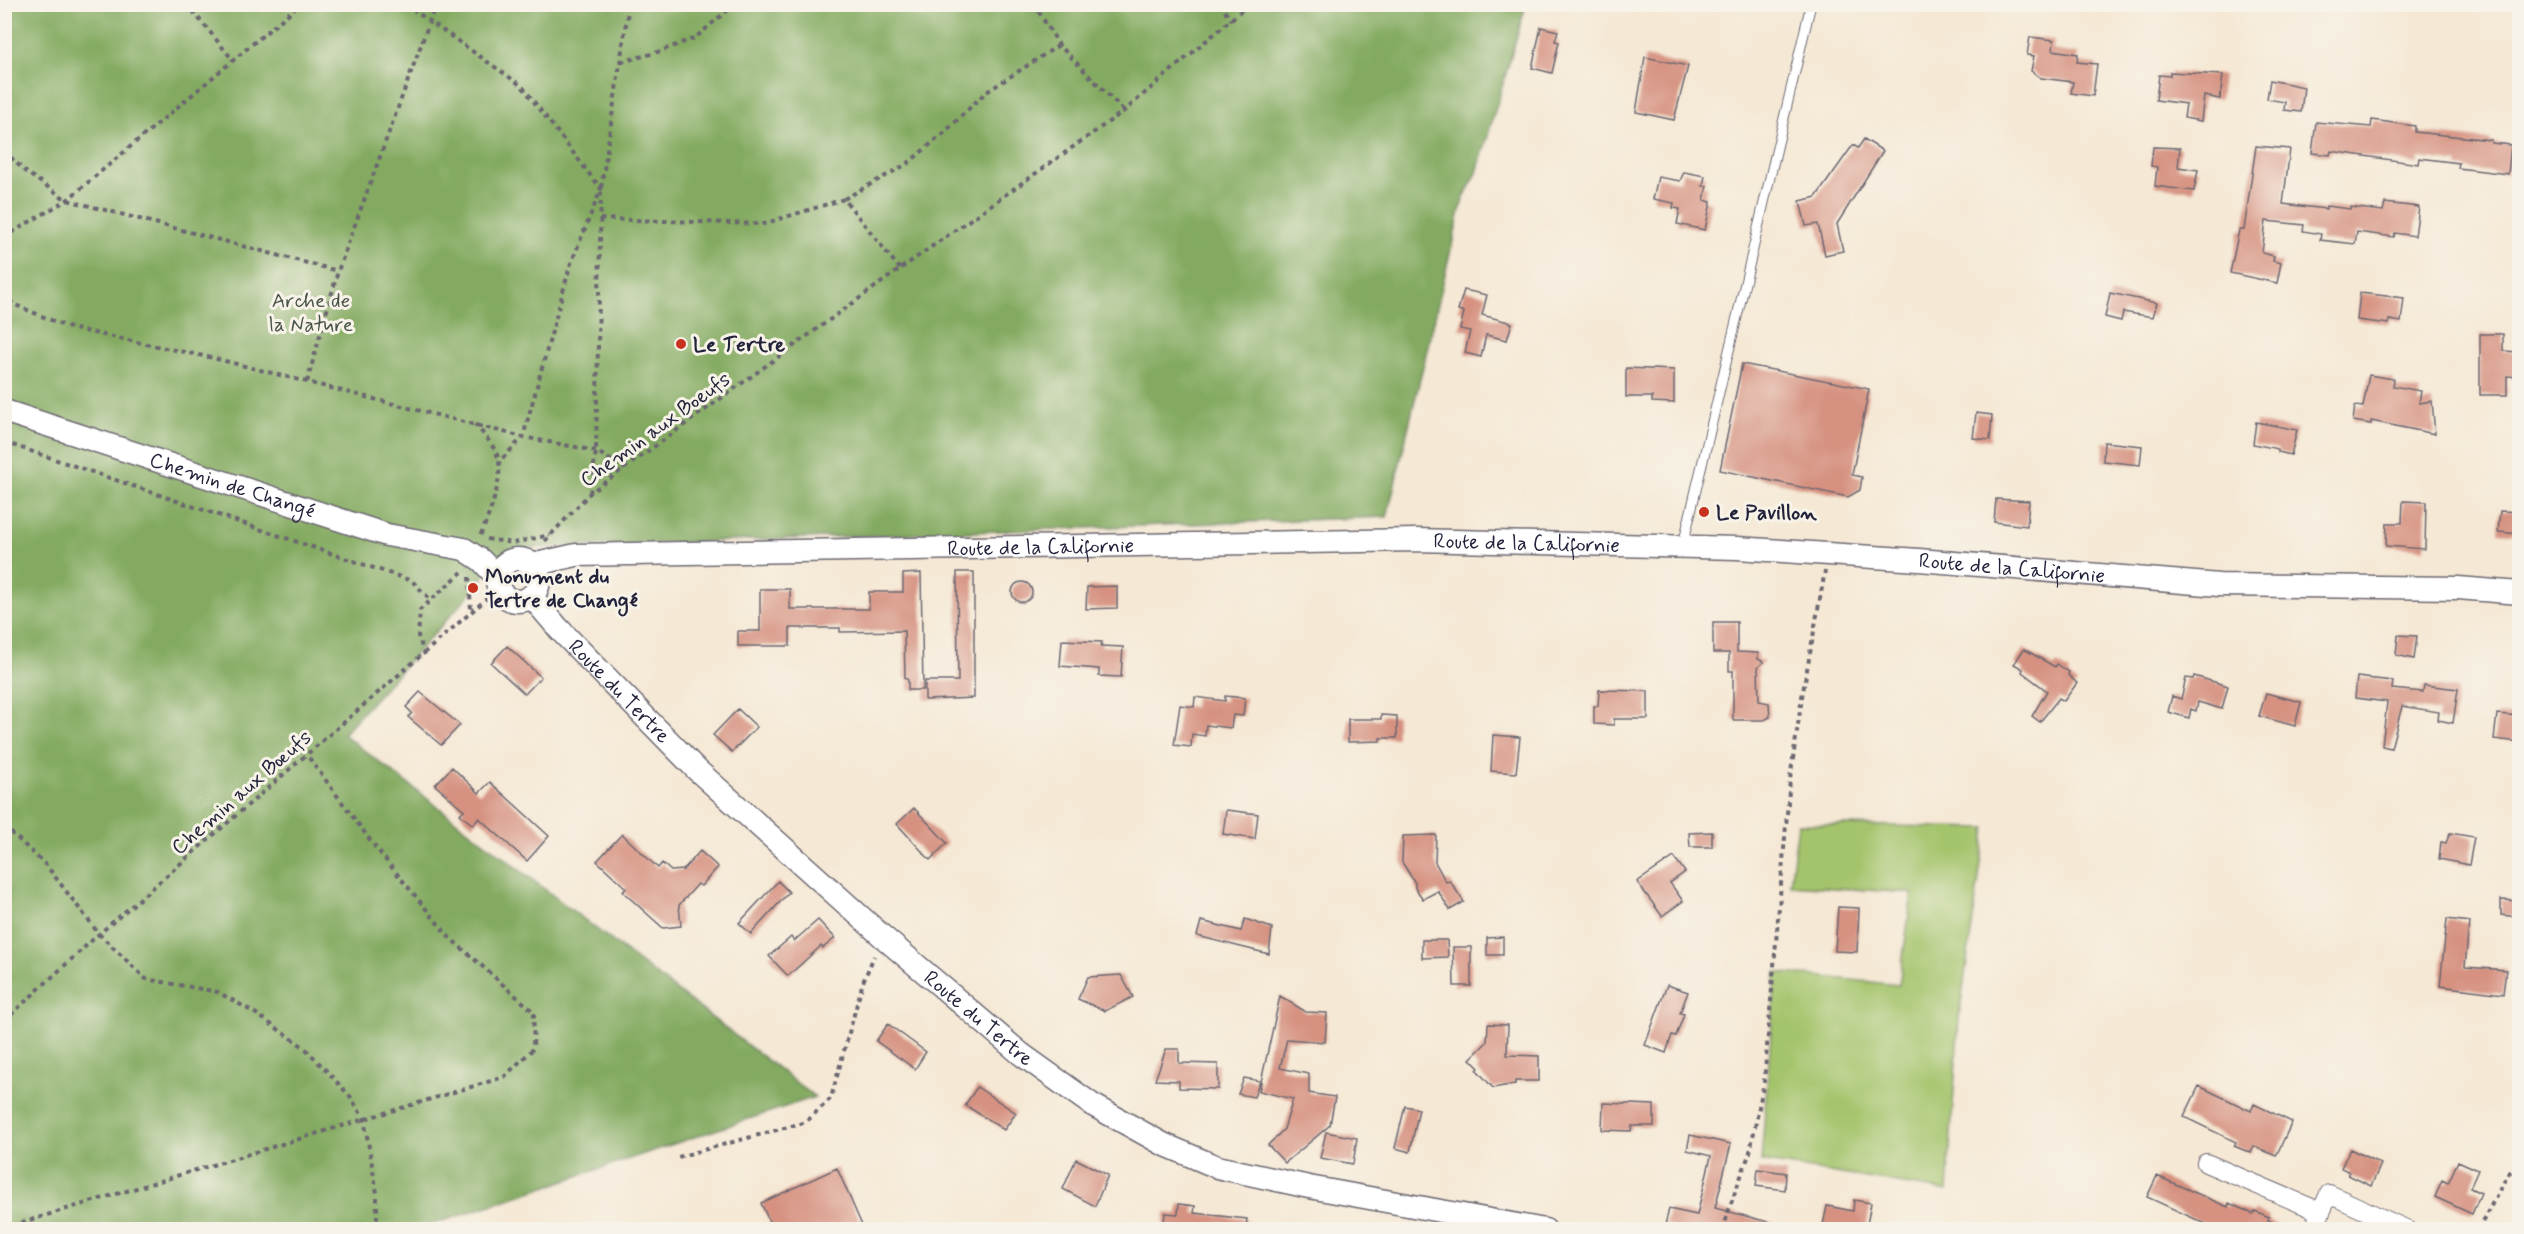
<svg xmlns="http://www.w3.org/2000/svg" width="2524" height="1234" viewBox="0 0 2524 1234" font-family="Mynerve,sans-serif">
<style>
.green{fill:#a4c46c;stroke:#637354;stroke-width:1.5}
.forest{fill:#83aa60;stroke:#52664e;stroke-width:1.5}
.building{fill:#d69180}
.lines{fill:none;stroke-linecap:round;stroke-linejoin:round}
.service-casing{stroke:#6c6771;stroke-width:11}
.minor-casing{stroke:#6c6771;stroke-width:20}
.tertiary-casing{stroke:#6c6771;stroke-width:25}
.path{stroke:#6c6771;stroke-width:4;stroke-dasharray:4.5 4.5;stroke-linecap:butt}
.service{stroke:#fff;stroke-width:9}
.minor{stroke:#fff;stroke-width:18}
.tertiary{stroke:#fff;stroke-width:22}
.poi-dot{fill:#c8321e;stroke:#f7f3e8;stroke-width:2}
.labels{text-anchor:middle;stroke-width:6;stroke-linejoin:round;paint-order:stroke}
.park-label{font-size:21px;fill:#49534a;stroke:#f7f3e8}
.poi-label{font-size:21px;font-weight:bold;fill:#22223b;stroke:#f7f3e8;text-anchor:start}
.street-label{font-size:21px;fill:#22223b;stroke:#f7f3e8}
</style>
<rect width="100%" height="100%" fill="#f7f3e8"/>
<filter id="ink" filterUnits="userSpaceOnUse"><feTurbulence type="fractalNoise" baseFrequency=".0167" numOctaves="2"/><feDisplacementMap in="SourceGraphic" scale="12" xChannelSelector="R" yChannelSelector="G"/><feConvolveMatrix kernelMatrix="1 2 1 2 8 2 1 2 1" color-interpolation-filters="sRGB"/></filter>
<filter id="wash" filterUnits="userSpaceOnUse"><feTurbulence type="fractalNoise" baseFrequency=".008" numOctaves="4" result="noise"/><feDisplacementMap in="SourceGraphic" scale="24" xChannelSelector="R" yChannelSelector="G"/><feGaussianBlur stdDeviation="1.35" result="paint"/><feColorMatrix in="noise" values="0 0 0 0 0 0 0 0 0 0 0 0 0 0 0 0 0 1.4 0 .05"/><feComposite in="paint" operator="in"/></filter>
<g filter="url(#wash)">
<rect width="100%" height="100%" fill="#f5e8d4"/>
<path class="green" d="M1798,824L1986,828L1959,1017L1947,1191L1761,1161L1776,972L1899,985L1912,893L1790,885Z"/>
<path class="forest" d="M5,5H1526L1477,173L1463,199L1387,517L506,549L469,595L343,734L815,1097L428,1226V1229L5,1230Z"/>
<g id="blocks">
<path class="building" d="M1541,27L1558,31L1555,41L1559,42L1552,73L1532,68Z
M2030,37L2054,40L2053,50L2078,54L2077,62L2097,64L2093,96L2071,93L2073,82L2041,78L2031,71L2034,56L2027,55Z
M1645,57L1688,66L1674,120L1636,112Z
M2170,72L2223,75L2220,99L2204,96L2201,121L2184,118L2186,104L2156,100L2159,75L2170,76Z
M2270,80L2304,87L2301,112L2284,110L2285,102L2267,99Z
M2372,120L2415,126V132L2491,140V143L2511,145L2508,174L2458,168L2459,163L2419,158L2418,164L2331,151L2330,155L2312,153L2316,122L2371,127Z
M1864,139L1883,151L1837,224L1843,251L1825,255L1818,224L1806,226L1800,201L1816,197L1853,145L1858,148Z
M2256,146L2290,149L2283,204L2326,209V206L2350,209V207L2383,211L2385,203L2419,207L2415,236L2395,233L2394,237L2357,232L2355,244L2320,240L2321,234L2303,231L2304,225L2266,221L2262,253L2274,256L2273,261L2281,263L2277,283L2230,273L2239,230H2244Z
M2153,147L2180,148L2178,167L2198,170L2194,191L2155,186L2157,167L2151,166Z
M1684,172L1705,176L1703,186H1707L1704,200L1711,202L1705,230L1677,224L1680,209L1673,208L1674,203L1653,199L1658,177L1680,181Z
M1464,290L1487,295L1482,315L1512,323L1507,340L1486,335L1481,357L1465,353L1470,331L1460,329L1464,312L1458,310Z
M2110,293L2157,303L2153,317L2123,312L2121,321L2105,317Z
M2360,293L2404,298L2401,322L2389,320V324L2357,320Z
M2480,334H2503V351L2520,352V377L2507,376V395H2480Z
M1742,364L1869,389L1852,475L1862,477L1860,490L1848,497L1720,470Z
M1626,368L1674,370V403L1652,402V397H1626Z
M2369,375L2394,379L2393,386L2421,391L2419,403L2432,401L2435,434L2371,421V424L2353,421L2355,406L2363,407Z
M1976,413L1992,415L1990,440L1973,438Z
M2256,422L2297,430L2291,455L2278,452V449L2253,444Z
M2104,442L2142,446L2140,465L2103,461Z
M1996,499L2029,501L2027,526L1994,522Z
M2403,501L2426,502L2425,549L2386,546L2387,523H2402Z
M2500,511L2520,512V534L2498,532Z
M957,572H974V698L925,700V681H958Z
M921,573L923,690H908V680L905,678L904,631L840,632V628H790V646H738V631H760V589H790V609H869V592H903V574Z
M1012 592a10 10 0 1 1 20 0a10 10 0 1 1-20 0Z
M1117,586V608L1086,609L1087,587Z
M1713,622H1737V652L1758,653V659L1764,662L1758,667L1759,701L1769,703L1770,717L1764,720H1733V671H1729V653H1713Z
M2398,635L2417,636L2414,659L2396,655Z
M1062,640L1102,642L1101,646L1123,647L1121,677L1099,676V669L1060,666Z
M507,646L541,677L525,694L491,663Z
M2024,649L2055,667L2057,664L2069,672L2068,675L2077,683L2064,701L2059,698L2040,722L2032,716L2047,691L2022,672L2023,669L2014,664Z
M2194,676L2228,686L2222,709L2198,702L2196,711L2191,709L2189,718L2168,712L2172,696L2181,699L2186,678L2193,679Z
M2357,677L2393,681L2392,689L2423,692L2424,685L2458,689L2453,723L2438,720L2439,712L2402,706L2391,748L2382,746L2387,702L2355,698Z
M1599,690L1648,691V719H1614V725L1594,724V706H1598Z
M420,692L460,725L441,745L408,717L412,713L406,707Z
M2266,693L2301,702L2295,726L2259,716Z
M1225,696L1245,698L1243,716L1233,715L1231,728L1206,725L1205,736L1192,734L1191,747L1174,745L1180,705L1194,707L1195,697L1225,701Z
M738,709L757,727L732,752L713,735Z
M2497,714L2520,716V742L2494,739Z
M1381,715L1397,716V738H1380V741L1348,742V719H1381Z
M1493,735L1520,737L1516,773L1491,771Z
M452,767L479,793L490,782L549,836L527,861L479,818L473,825L460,814L464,810L435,785Z
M914,808L947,843L930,860L897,824Z
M1226,810L1258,814L1255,839L1223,834Z
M1712,832V847H1690L1689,833Z
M2450,833L2474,837L2469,865L2439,859L2441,842L2446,843Z
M622,834L658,868L662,863L671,871L683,870L700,851L718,867L701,886L698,884L679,905L681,926L663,928L623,892L626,888L597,861Z
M1436,835L1435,862L1446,882L1450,881L1464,902L1450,910L1438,891L1423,899L1415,888V883L1402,862L1403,836Z
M1674,857L1685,872L1670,883L1683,901L1662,916L1637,882Z
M778,881L789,892L751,934L739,923Z
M2501,900L2520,901V917L2501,915Z
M1838,907L1859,908L1857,952L1835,951Z
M1245,919L1272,928L1269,954L1197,936L1201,921L1241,931Z
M2447,919L2469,922L2465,967L2506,970L2503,994L2440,986Z
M818,920L835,938L823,948L821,946L788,976L769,956L791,937L794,941Z
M1503,937V955H1487V938Z
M1422,940H1447L1448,957L1422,958Z
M1453,947H1471V986H1454Z
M1121,975L1133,997L1105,1011L1078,999L1088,977Z
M1667,985L1688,992L1680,1013L1684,1014L1676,1036L1672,1035L1666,1053L1645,1045Z
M1280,996L1306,1012L1327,1013L1325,1042L1287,1039L1280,1068L1309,1074V1093L1335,1097L1330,1125L1285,1163L1268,1145L1284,1129L1293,1099L1259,1091Z
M888,1024L926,1052L915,1069L876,1041Z
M1488,1024L1508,1025L1507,1055L1539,1056V1081H1515V1084L1493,1088L1477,1070L1479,1068L1470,1059L1487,1042Z
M1166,1049H1179V1063L1218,1064V1089L1179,1088V1081L1155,1080Z
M1244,1078L1260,1081L1254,1097L1238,1094Z
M2199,1086L2251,1111L2254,1104L2292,1122L2276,1156L2254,1146L2251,1153L2234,1146L2236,1142L2184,1117Z
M977,1087L1016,1113L1004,1130L965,1105Z
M1603,1103L1654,1105V1126H1632L1631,1131L1602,1130Z
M1405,1106L1419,1109L1410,1152L1395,1148Z
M1326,1132L1357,1138L1353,1164L1320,1158Z
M1690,1135L1731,1144L1715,1208L1776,1224L1775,1230H1683L1665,1225L1669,1209L1697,1215L1711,1156L1687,1150Z
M2350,1149L2381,1164L2371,1186L2348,1175L2350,1172L2341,1168Z
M1076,1159L1108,1175L1095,1206L1063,1189Z
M2458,1161L2478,1170L2470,1188L2481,1193L2472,1214L2435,1197L2442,1180L2448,1183Z
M837,1168L864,1230H773L761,1203Z
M1758,1169L1786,1173L1785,1190L1756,1186Z
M2157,1176L2228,1207L2229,1203L2253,1214L2255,1211L2269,1217L2268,1220L2288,1230H2219L2147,1197Z
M1854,1200L1871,1203L1866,1230H1822L1827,1206L1853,1211Z
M1179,1204L1195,1206L1194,1213L1247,1219L1246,1230H1163L1165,1213L1178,1214Z"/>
</g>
</g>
<g filter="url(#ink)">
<use href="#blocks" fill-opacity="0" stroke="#6c6771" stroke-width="1.5"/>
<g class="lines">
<defs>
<path id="service" d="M1683,545L1811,4"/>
<path id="minor" d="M2206,1163L2321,1212
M2313,1230L2329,1194L2408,1230"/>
<g id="tertiary">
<path id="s1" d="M4,411L387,535L464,549L481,560L497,577"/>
<circle cx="518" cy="580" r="21"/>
<path id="s2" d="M532,565L576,555L1416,540L1737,548L1919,560L2219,585L2458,588L2520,593"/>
<path id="s3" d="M531,596L559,629L697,770L882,936L1021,1054L1091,1104L1163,1144L1217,1167L1309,1187L1545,1230"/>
</g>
</defs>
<use href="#service" class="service-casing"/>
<use href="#minor" class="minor-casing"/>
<use href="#tertiary" class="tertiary-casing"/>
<path class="path" d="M187,4L233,60
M405,4L522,86L601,189L570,266L523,437L499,462
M1034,4L1059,45L1124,111
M1219,4L1232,20
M621,62L655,53L695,38L735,4
M4,151L27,173L67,200L338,271
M844,199L907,164L944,133L985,93L1059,45
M600,219L763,224L844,199L900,269
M4,237L67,200L300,4
M4,293L13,304L70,328L213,358L523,437L596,451L625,469
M307,382L338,271L436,4
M475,424C484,435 496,447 499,461C502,482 489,516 480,536
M4,442L412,581L430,599
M590,493L596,451L601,189L629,4
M487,539L513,543L550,535
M545,541L590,493L900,269L1124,111L1249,4
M469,577L471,611
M425,655L418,636L420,610L462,572
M4,826L46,865L99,934L146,979L218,992L255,1013L305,1048L350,1096L364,1119L377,1193V1230
M4,1021L99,934L491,595
M678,1157L806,1122L831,1098L863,982L874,956
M4,1228L504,1077L533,1049L534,1012L449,937L376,848L307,755
M1723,1230L1730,1206L1750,1152L1764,1082L1790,779L1802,697L1825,571
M2478,1230L2508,1174L2520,1163"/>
<use href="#service" class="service"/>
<use href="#minor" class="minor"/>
<use href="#tertiary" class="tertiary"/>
</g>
</g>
<g class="poi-dot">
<circle cx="681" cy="344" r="6"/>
<circle cx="1704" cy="512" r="6"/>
<circle cx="473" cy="588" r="6"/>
</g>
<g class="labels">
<g class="park-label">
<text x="311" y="307">Arche de<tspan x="311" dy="24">la Nature</tspan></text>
</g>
<g class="poi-label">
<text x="693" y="351">Le Tertre</text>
<text x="1716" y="519">Le Pavillon</text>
<text x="485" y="583">Monument du<tspan x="485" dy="24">Tertre de Changé</tspan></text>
</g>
<g class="street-label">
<text transform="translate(655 429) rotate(-36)" y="7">Chemin aux Boeufs</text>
<text dy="7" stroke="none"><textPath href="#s1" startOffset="240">Chemin de Changé</textPath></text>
<text dy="7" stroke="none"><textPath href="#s2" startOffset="996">Route de la Californie</textPath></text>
<text dy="7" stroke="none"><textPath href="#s2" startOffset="510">Route de la Californie</textPath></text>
<text dy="7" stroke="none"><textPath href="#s2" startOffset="1482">Route de la Californie</textPath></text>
<text dy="7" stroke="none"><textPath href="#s3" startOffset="130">Route du Tertre</textPath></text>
<text transform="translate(241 792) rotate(-41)" y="7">Chemin aux Bœufs</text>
<text dy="7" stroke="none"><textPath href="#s3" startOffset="616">Route du Tertre</textPath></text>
</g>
</g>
<rect width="2524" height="1234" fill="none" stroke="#f7f3e8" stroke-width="24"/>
</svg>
